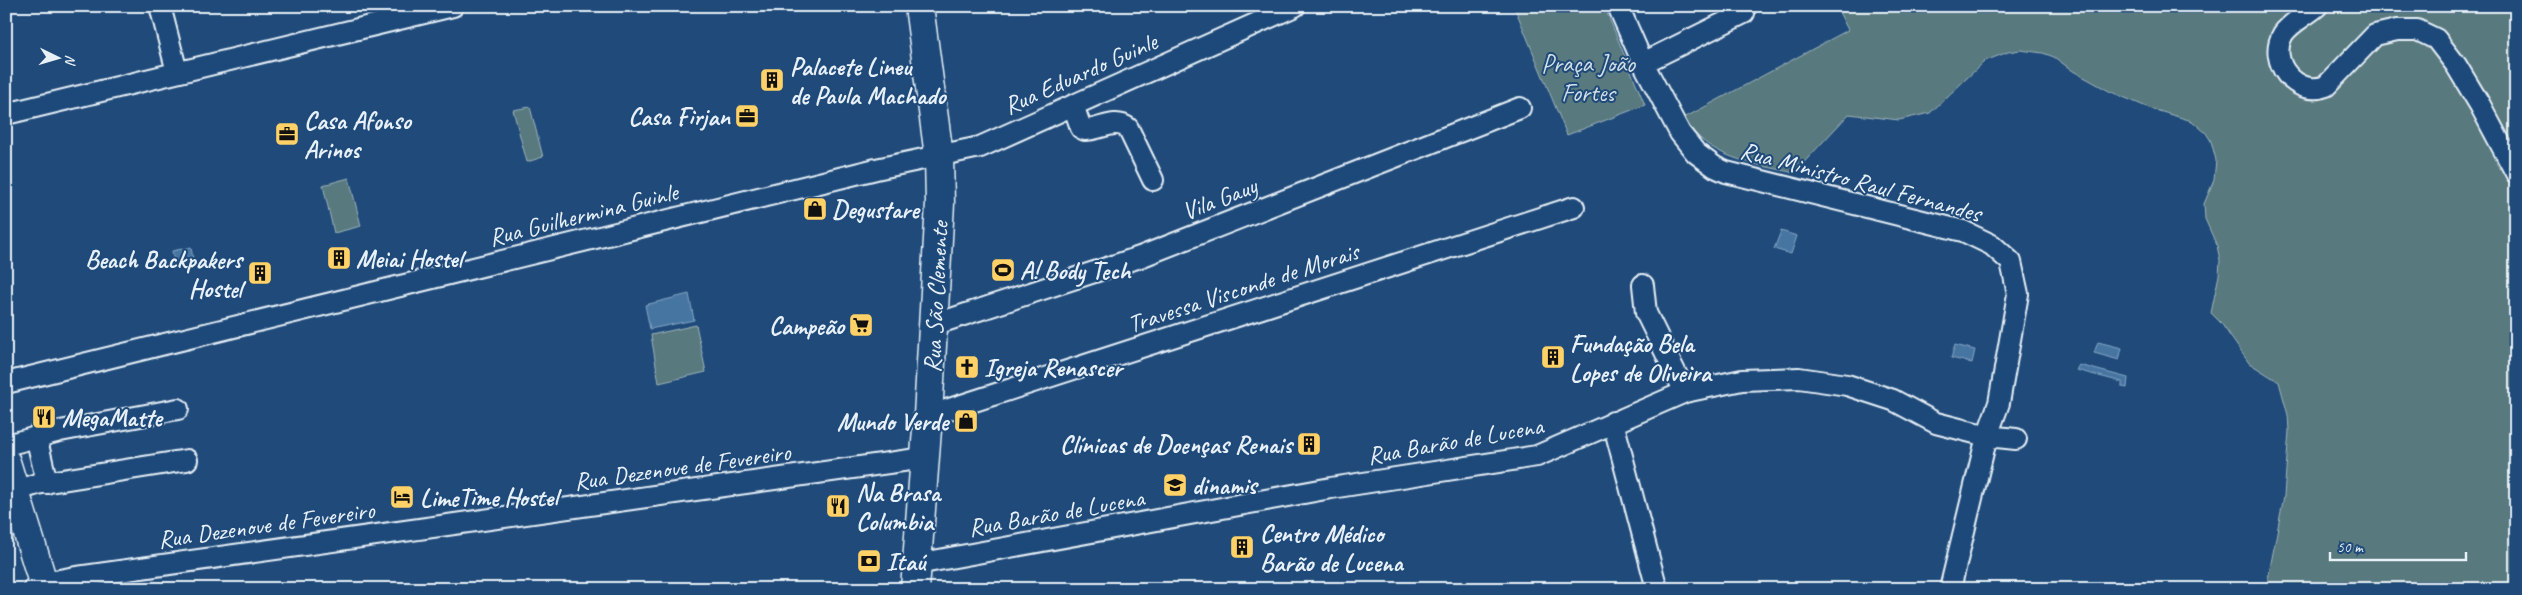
<svg xmlns="http://www.w3.org/2000/svg" width="2522" height="595" viewBox="0 0 2522 595" font-family="Caveat,sans-serif">
<style>
.green{fill:#58797e;stroke:#a0b5bb}
.water{fill:#4674a2;stroke:#87a6c4}
.lines{fill:none;stroke-linecap:round;stroke-linejoin:round}
.minor-casing{stroke:#e8f1f8;stroke-width:24}
.secondary-casing{stroke:#e8f1f8;stroke-width:31}
.minor{stroke:#1f4a7a;stroke-width:20}
.secondary{stroke:#1f4a7a;stroke-width:28}
.labels{text-anchor:middle;stroke-width:4;stroke-linejoin:round;paint-order:stroke}
.park-label{font-size:25px;fill:#d2dfe6;stroke:#1f4a7a}
.poi-label{font-size:25px;font-weight:bold;fill:#e8f1f8;stroke:#1f4a7a;text-anchor:start}
.street-label{font-size:25px;fill:#e8f1f8;stroke:#1f4a7a}
</style>
<rect width="100%" height="100%" fill="#1f4a7a"/>
<filter id="ink" filterUnits="userSpaceOnUse"><feTurbulence type="fractalNoise" baseFrequency=".02" numOctaves="2"/><feDisplacementMap in="SourceGraphic" scale="10" xChannelSelector="R" yChannelSelector="G"/><feConvolveMatrix kernelMatrix="1 2 1 2 8 2 1 2 1" color-interpolation-filters="sRGB"/></filter>
<g filter="url(#ink)">
<path class="green" d="M1514,6H1604L1645,105L1567,135Z
M1836,6H2516V589H2266L2284,496L2289,431L2288,415L2279,382L2249,363L2221,323L2211,313L2219,275L2220,260L2217,246L2205,219L2204,204L2214,180L2216,160L2211,141L2206,133L2192,121L2149,108L2109,91L2073,71L2054,57L2043,53L2020,50L2008,52L1985,61L1930,113L1899,120L1849,114L1794,173C1753,163 1707,159 1684,118L1848,30Z
M530,107L543,157L527,162L513,110Z
M349,178L361,226L334,233L323,185Z
M696,325L706,372L659,383L651,335Z"/>
<path class="water" d="M1781,231L1797,236L1791,254L1774,249Z
M191,247L193,259L174,263L172,251Z
M689,294L694,320L650,329L645,305Z
M2098,342L2122,348L2119,360L2094,353Z
M1955,345L1975,350L1972,363L1951,358Z
M2079,365L2128,378L2127,388L2122,387V382L2076,370Z"/>
<g class="lines">
<defs>
<path id="minor" d="M160,6L177,72
M1618,6L1643,63L1680,133L1696,153L1715,167L1726,172L1963,231L1992,245L2011,262L2018,294L1999,403L1987,436L1950,589
M2317,6C2307,15 2290,23 2283,34C2267,61 2296,98 2326,86L2375,35L2397,30H2417L2436,39L2456,65L2480,105L2516,173
M1643,63L1744,13
M1073,105L1081,128L1085,130C1100,130 1115,118 1128,128L1153,180
M6,114L453,6
M1643,285L1646,313L1685,392
M933,325L1140,257L1520,108
M6,383L876,169L980,147L1295,6
M928,416L1574,207
M1613,422L1657,589
M36,436L47,483
M6,445L60,431L178,409
M15,491L37,484L187,460
M917,564L1331,488L1537,456L1685,392L1742,380L1799,378L1847,385L1893,400L1936,423L1987,436L2016,439
M33,589L43,583L70,578L924,458"/>
<path id="secondary" d="M6,462L45,589
M915,589L928,416L940,203L939,156L919,6"/>
</defs>
<use href="#minor" class="minor-casing"/>
<use href="#secondary" class="secondary-casing"/>
<use href="#minor" class="minor"/>
<use href="#secondary" class="secondary"/>
</g>
</g>
<defs>
<symbol id="building-square" viewBox="-11 -11 22 22"><rect x="-9" y="-9" width="18" height="18" rx="4" fill="#ffd166" stroke="#1f4a7a"/><path d="M-4-6H4V6H1V3H-1V6H-4ZM-2.5-4.3h1.7v1.8h-1.7ZM.8-4.3h1.7v1.8H.8ZM-2.5-1h1.7V.8h-1.7ZM.8-1h1.7V.8H.8Z" fill="#111"/></symbol>
<symbol id="office-square" viewBox="-11 -11 22 22"><rect x="-9" y="-9" width="18" height="18" rx="4" fill="#ffd166" stroke="#1f4a7a"/><path d="M-6-3h4V-5.5h4V-3h4V5H-6ZM-1-4.5V-3h2v-1.5ZM-6 0V1H6V0Z" fill="#111"/></symbol>
<symbol id="shop-square" viewBox="-11 -11 22 22"><rect x="-9" y="-9" width="18" height="18" rx="4" fill="#ffd166" stroke="#1f4a7a"/><path d="M-5-2.5h2.3a2.7 3.5 0 0 1 5.4 0H5L5.5 6h-11ZM-1.5-2.5h3a1.5 2.3 0 0 0-3 0Z" fill="#111"/></symbol>
<symbol id="stadium-square" viewBox="-11 -11 22 22"><rect x="-9" y="-9" width="18" height="18" rx="4" fill="#ffd166" stroke="#1f4a7a"/><path d="M0-5a6.5 5 0 1 0 0 10a6.5 5 0 1 0 0-10ZM-3.5-1.8h7v3.6h-7Z" fill="#111"/></symbol>
<symbol id="supermarket-square" viewBox="-11 -11 22 22"><rect x="-9" y="-9" width="18" height="18" rx="4" fill="#ffd166" stroke="#1f4a7a"/><path d="M-6-5.5h2.5l.6 2H6L4.5 2H-2.5L-4.4-4H-6ZM-1.5 3.2a1.3 1.3 0 1 0 .1 0ZM3 3.2a1.3 1.3 0 1 0 .1 0Z" fill="#111"/></symbol>
<symbol id="church-square" viewBox="-11 -11 22 22"><rect x="-9" y="-9" width="18" height="18" rx="4" fill="#ffd166" stroke="#1f4a7a"/><path d="M-1.2-6h2.4v3.5h3.3v2.4h-3.3V6h-2.4V-.1h-3.3v-2.4h3.3Z" fill="#111"/></symbol>
<symbol id="restaurant-square" viewBox="-11 -11 22 22"><rect x="-9" y="-9" width="18" height="18" rx="4" fill="#ffd166" stroke="#1f4a7a"/><path d="M-5-6h1v4h1v-4h1v4h1v-4h1v5L-1.5 .5V6h-2V.5L-5-1ZM5-6V6H3V1.5H1.5Q1.5-4 5-6Z" fill="#111"/></symbol>
<symbol id="school-square" viewBox="-11 -11 22 22"><rect x="-9" y="-9" width="18" height="18" rx="4" fill="#ffd166" stroke="#1f4a7a"/><path d="M0-5L7-2L0 1L-7-2ZM-4 1L0 2.5L4 1V4Q0 6-4 4Z" fill="#111"/></symbol>
<symbol id="hotel-square" viewBox="-11 -11 22 22"><rect x="-9" y="-9" width="18" height="18" rx="4" fill="#ffd166" stroke="#1f4a7a"/><path d="M-6-4.5h1.5V1H6V5H4.5V3h-9V5H-6ZM-4 0a1.8 1.8 0 1 1 3.6 0ZM.5 0V-2.5h3Q6-2.5 6 0Z" fill="#111"/></symbol>
<symbol id="bank-square" viewBox="-11 -11 22 22"><rect x="-9" y="-9" width="18" height="18" rx="4" fill="#ffd166" stroke="#1f4a7a"/><path d="M-6-4H6V4H-6ZM0-2.3a2.3 2.3 0 1 0 0 4.6a2.3 2.3 0 1 0 0-4.6Z" fill="#111"/></symbol>
</defs>
<g fill-rule="evenodd">
<use href="#building-square" x="758" y="66" width="28" height="28"/>
<use href="#office-square" x="733" y="102" width="28" height="28"/>
<use href="#office-square" x="273" y="120" width="28" height="28"/>
<use href="#shop-square" x="801" y="195" width="28" height="28"/>
<use href="#building-square" x="325" y="244" width="28" height="28"/>
<use href="#stadium-square" x="989" y="256" width="28" height="28"/>
<use href="#building-square" x="246" y="259" width="28" height="28"/>
<use href="#supermarket-square" x="847" y="311" width="28" height="28"/>
<use href="#building-square" x="1539" y="343" width="28" height="28"/>
<use href="#church-square" x="953" y="353" width="28" height="28"/>
<use href="#restaurant-square" x="30" y="403" width="28" height="28"/>
<use href="#shop-square" x="952" y="407" width="28" height="28"/>
<use href="#building-square" x="1295" y="430" width="28" height="28"/>
<use href="#school-square" x="1161" y="471" width="28" height="28"/>
<use href="#hotel-square" x="388" y="483" width="28" height="28"/>
<use href="#restaurant-square" x="824" y="492" width="28" height="28"/>
<use href="#building-square" x="1228" y="533" width="28" height="28"/>
<use href="#bank-square" x="855" y="547" width="28" height="28"/>
</g>
<g class="labels">
<g class="park-label">
<text x="1588" y="72">Praça João<tspan x="1588" dy="29">Fortes</tspan></text>
</g>
<g class="poi-label">
<text x="790" y="75">Palacete Lineu<tspan x="790" dy="29">de Paula Machado</tspan></text>
<text x="730" y="125" text-anchor="end">Casa Firjan</text>
<text x="304" y="129">Casa Afonso<tspan x="304" dy="29">Arinos</tspan></text>
<text x="832" y="218">Degustare</text>
<text x="356" y="267">Meiai Hostel</text>
<text x="242" y="268" text-anchor="end">Beach Backpakers<tspan x="242" dy="29">Hostel</tspan></text>
<text x="1020" y="279">A! Body Tech</text>
<text x="844" y="334" text-anchor="end">Campeão</text>
<text x="1570" y="352">Fundação Bela<tspan x="1570" dy="29">Lopes de Oliveira</tspan></text>
<text x="984" y="376">Igreja Renascer</text>
<text x="62" y="426">MegaMatte</text>
<text x="948" y="430" text-anchor="end">Mundo Verde</text>
<text x="1292" y="453" text-anchor="end">Clínicas de Doenças Renais</text>
<text x="1192" y="494">dinamis</text>
<text x="856" y="501">Na Brasa<tspan x="856" dy="29">Columbia</tspan></text>
<text x="420" y="506">LimeTime Hostel</text>
<text x="1260" y="542">Centro Médico<tspan x="1260" dy="29">Barão de Lucena</tspan></text>
<text x="886" y="570">Itaú</text>
</g>
<g class="street-label">
<text transform="translate(1080 73) rotate(-24)" y="9">Rua Eduardo Guinle</text>
<text transform="translate(1861 181) rotate(15)" y="9">Rua Ministro Raul Fernandes</text>
<text transform="translate(1219 198) rotate(-21)" y="9">Vila Gauy</text>
<text transform="translate(583 214) rotate(-14)" y="9">Rua Guilhermina Guinle</text>
<text transform="translate(1243 287) rotate(-18)" y="9">Travessa Visconde de Morais</text>
<text transform="translate(935 297) rotate(-87)" y="9">Rua São Clemente</text>
<text transform="translate(1455 440) rotate(-10)" y="9">Rua Barão de Lucena</text>
<text transform="translate(682 466) rotate(-8)" y="9">Rua Dezenove de Fevereiro</text>
<text transform="translate(1056 512) rotate(-10)" y="9">Rua Barão de Lucena</text>
<text transform="translate(266 524) rotate(-8)" y="9">Rua Dezenove de Fevereiro</text>
</g>
</g>
<rect width="2522" height="595" fill="none" stroke="#1f4a7a" stroke-width="25"/>
<rect x="12" y="12" width="2497" height="570" fill="none" stroke="#e8f1f8" stroke-width="2" filter="url(#ink)"/>
<g transform="translate(58 58) rotate(95)" stroke="#1f4a7a" stroke-width="4" paint-order="stroke">
<path d="M0-4L9 19L0 12L-9 19Z" fill="#e8f1f8"/>
<text y="-8" font-size="14" font-weight="bold" text-anchor="middle" fill="#e8f1f8">N</text>
</g>
<path d="M2330 552v8h136v-8" fill="none" stroke="#e8f1f8" stroke-width="2.5"/>
<text x="2337" y="552" font-size="15" fill="#e8f1f8" stroke="#1f4a7a" stroke-width="4" paint-order="stroke">50 m</text>
</svg>
